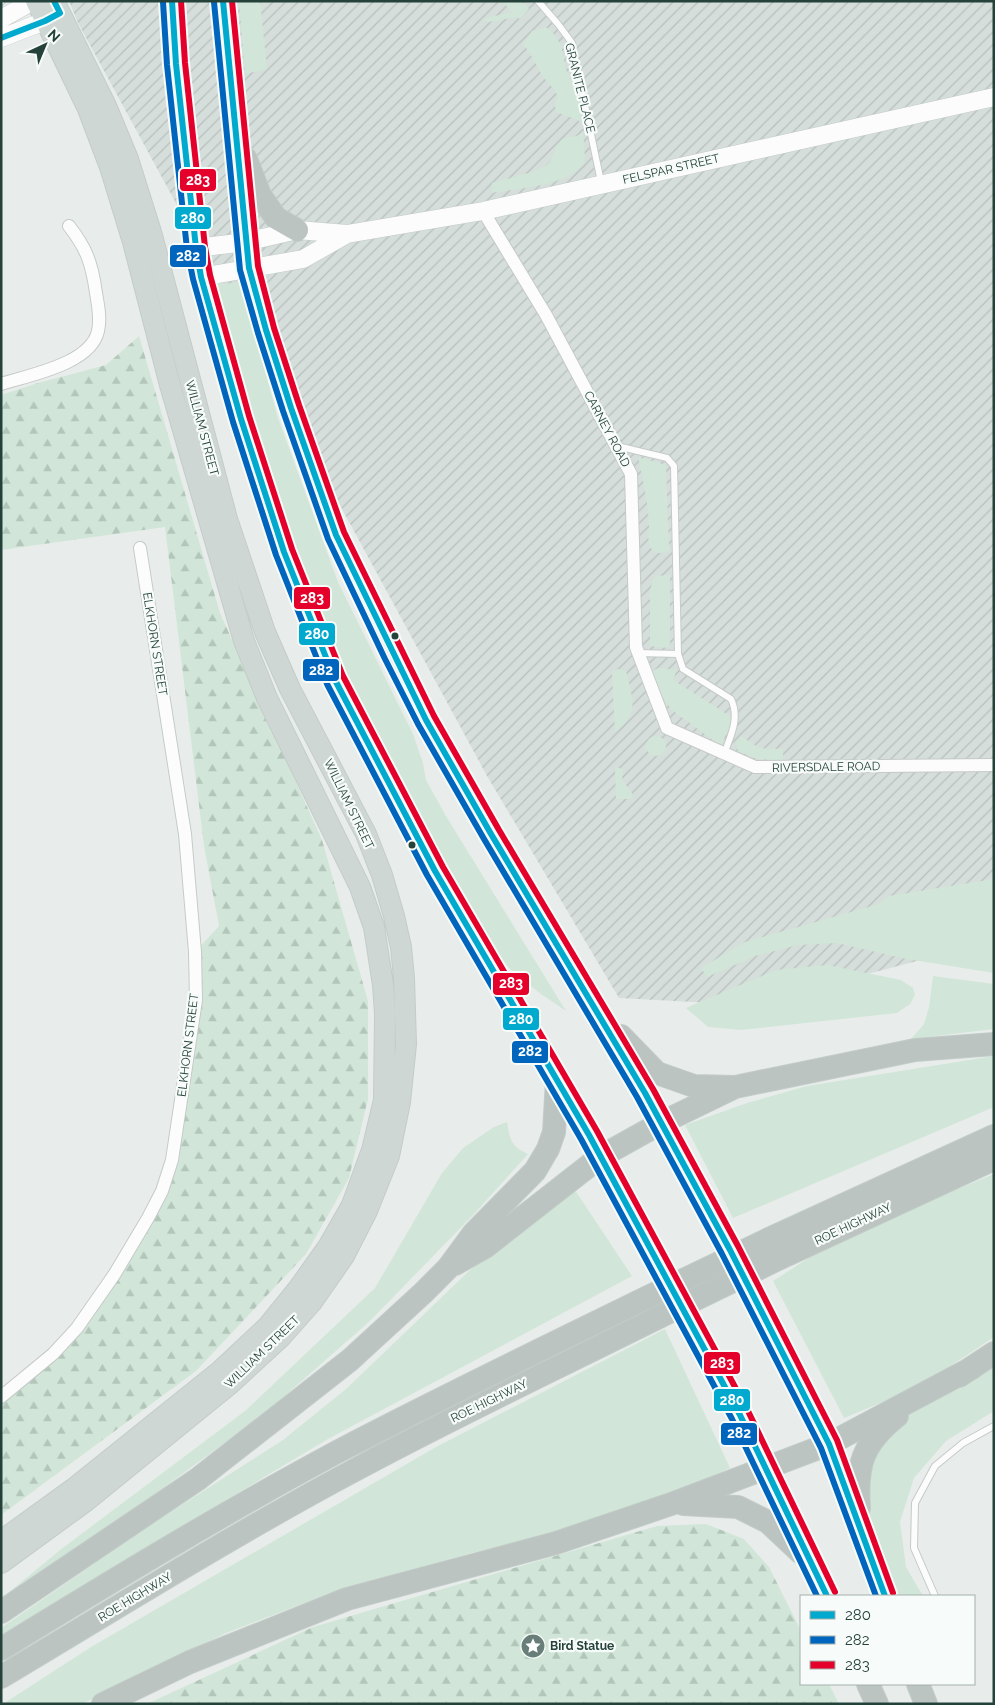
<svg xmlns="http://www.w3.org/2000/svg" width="995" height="1705" viewBox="0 0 995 1705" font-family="Raleway,sans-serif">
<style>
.industrial{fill:url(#industrial-furrows)}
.grass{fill:#d1e6d8}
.forest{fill:url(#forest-firs)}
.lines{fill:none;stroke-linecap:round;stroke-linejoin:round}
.lane-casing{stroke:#c5cac8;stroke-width:8}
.street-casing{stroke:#c5cac8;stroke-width:14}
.secondary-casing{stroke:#c3cbc8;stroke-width:19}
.primary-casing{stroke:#c3ccc9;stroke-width:22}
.highway-casing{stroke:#c3ccc9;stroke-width:24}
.lane{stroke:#fcfcfc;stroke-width:6}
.street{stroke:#fcfcfc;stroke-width:12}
.secondary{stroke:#fcfcfc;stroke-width:18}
.primary{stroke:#cfd7d5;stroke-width:20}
.highway{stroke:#bcc4c2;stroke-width:22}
.highway-bridge-casing{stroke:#c3ccc9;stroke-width:24;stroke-linecap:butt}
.highway-bridge{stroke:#bcc4c2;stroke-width:22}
.bus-1-casing{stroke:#f7fbf9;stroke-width:10}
.bus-2-casing{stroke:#f7fbf9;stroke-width:10}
.bus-3-casing{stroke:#f7fbf9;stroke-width:10}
.bus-1{stroke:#00a9ce;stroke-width:6}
.bus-2{stroke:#0065bd;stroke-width:6}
.bus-3{stroke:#e4002b;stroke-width:6}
.bus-dot{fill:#24423a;stroke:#f7fbf9;stroke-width:2}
.labels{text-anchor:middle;stroke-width:4.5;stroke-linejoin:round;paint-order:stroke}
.street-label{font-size:12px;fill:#24423a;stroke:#f7fbf9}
.poi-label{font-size:12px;font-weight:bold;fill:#24423a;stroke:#f7fbf9;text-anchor:start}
.line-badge{stroke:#f7fbf9;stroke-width:2}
.badge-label{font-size:14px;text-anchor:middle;font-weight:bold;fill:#fff}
</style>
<defs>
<pattern id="industrial-furrows" width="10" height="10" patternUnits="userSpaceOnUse" patternTransform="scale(1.25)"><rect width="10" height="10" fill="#d6dedb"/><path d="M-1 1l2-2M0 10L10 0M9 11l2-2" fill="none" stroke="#b8c0bd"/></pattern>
<pattern id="forest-firs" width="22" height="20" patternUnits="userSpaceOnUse" patternTransform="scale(1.25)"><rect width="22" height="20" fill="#d1e6d8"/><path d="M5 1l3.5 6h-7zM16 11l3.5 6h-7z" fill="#b3c6ba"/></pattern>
</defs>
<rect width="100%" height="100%" fill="#e8edeb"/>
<path class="industrial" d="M69,1H994V941L749,1005L619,998L487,776L78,23Z"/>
<path class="grass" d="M239,1H260L267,69L245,74Z
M502,1H521L529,9L520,19L517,17L489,22L482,19L512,12Z
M546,27L553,33L561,45L566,70L576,89L582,124L578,120L556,112L555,106L558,97C555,88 547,83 542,75C536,64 531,54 523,44L532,31Z
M583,131L585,159C578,185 515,189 491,193L492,183C505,179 540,172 548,164C555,157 554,145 562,140C569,134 577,140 583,131Z
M241,283L278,418L338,582L413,734L423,763L426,780L446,816L566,1011L541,994L510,969L482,934L343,680L279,515L215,284Z
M638,457L666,465L669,551C662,553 655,555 651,548C647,543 649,534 649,528C649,504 643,481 638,457Z
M670,575V643L668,648L650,646V591L652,583L656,576Z
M658,668L677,670L673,680L733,718L721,746L672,710L661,696L652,671Z
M618,669L626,671C632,699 641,712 615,732L612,672Z
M741,736L759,748L783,749V762L754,758L738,751L736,743Z
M646 746a10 10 0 1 1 20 0a10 10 0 1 1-20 0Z
M615,767L623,769L622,780L632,793L633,799H616Z
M994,879V973L907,959L837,943L797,945L755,956L707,977L701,968L745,942L879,904L889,896Z
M827,965L901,980L913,988L915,995L910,1004L897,1013L741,1030L708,1027L686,1008L776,970Z
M933,976L994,984V1029L911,1039L924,1024L929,1007Z
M994,1056V1107L733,1218L685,1125L747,1103L807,1086Z
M507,1122C510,1139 511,1147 528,1154L475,1213L370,1321L263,1415L163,1488L1,1601V1599L60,1550L245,1411L375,1288L442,1173L463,1148L494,1127Z
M994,1174V1337L919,1387L844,1418L773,1281L821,1250L931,1200Z
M571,1184L632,1276L328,1439L1,1635V1628L152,1524L283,1440L346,1389L470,1270Z
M665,1329L730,1468L655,1503L567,1530L471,1553L323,1596L226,1633L82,1704H3L91,1647L436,1447Z
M994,1353V1411L946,1441L914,1478L900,1522L906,1567L923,1596H897L861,1529L863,1460L882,1428Z"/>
<path class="forest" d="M139,336L220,613L322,840L368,1001V1099L349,1178L306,1254L196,1371L1,1515V1397L77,1328L162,1191L183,1090L195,952L219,926L204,846L165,527L1,550V395L38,383L106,365Z
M706,1524L744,1539L769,1567L801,1631V1684H829L839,1704H147L313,1627L657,1526Z"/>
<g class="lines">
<defs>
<path id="lane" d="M538,1L558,24L572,43L601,182
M1,2L2,1
M617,446L667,458L674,466L678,654L683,669L731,699C740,718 731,735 724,754
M638,653L678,654
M935,1596L914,1548L915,1503L935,1466L963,1443L994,1426"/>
<path id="street" d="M483,211L546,315L631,474L636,647L667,728L755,767L994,765
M1,384C29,375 91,364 98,331C101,318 98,305 96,293C92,264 87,249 69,226
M1,1397L53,1354L77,1328L114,1275L148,1218L162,1191L172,1160L196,1000L195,952L185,834L140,548"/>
<path id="secondary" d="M1,19L33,1
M1,38L45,21L57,14
M196,248L246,242L297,230L347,234L483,211L994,97
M201,277L303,259L347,234"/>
<path id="primary" d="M1,1541L73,1489L220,1371L268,1326L298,1289L328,1247L352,1205L372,1150L384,1100L385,1014L383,985L374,927L360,887L267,698L244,641L170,385L133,242L110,167L88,109L36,1
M1,1563L86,1501L230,1384L280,1338L312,1302L344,1256L367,1211L389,1156L400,1102L406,1044L404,978L401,947L394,916L382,875L366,834L290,689L265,632L227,519L151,232L128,159L106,106L54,1"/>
<path id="highway" d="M172,1L176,64L196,248L201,277L218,340L241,419L284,552L335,680L435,871L589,1135L691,1324L740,1415L827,1596
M223,1L249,268L266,330L291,408L336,535L393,655L426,720L491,834L598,1012L645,1093L730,1250L829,1444L885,1596
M246,159L260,195L276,218L297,230
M621,1036L657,1073L694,1086L735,1087L915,1050L994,1044
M769,1239L994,1136
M780,1258L994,1159
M455,1264L485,1247L600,1157L661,1123L731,1089
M959,1376L994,1353
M683,1504L738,1507L768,1522L800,1552
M859,1508C856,1465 862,1444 897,1416
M1,1612L198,1479L350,1360L423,1293L448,1268L473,1234L535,1171L548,1149L554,1132L557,1080
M1,1649C112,1581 223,1513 337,1452C440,1398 544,1348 648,1297
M1,1677C118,1607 233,1535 353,1471C453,1417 557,1368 659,1317
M868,1684L877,1704
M918,1684L926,1704
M103,1704L190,1662L347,1599L556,1543L674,1503L829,1444L972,1368"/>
</defs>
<use href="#lane" class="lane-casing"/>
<use href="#street" class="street-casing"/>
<use href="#secondary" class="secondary-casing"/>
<use href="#primary" class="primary-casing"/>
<use href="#highway" class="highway-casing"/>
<use href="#lane" class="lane"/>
<use href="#street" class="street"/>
<use href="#secondary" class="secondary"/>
<use href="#primary" class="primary"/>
<use href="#highway" class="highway"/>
<defs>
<path id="highway-bridge" d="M648,1297L769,1239
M659,1317L780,1258"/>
</defs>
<use href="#highway-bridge" class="highway-bridge-casing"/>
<use href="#highway-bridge" class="highway-bridge"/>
<defs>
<path id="bus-1" d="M172,1L176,64L196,248L201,277L241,419L284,552L335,680L435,871L589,1135L740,1415L827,1596
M223,1L249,268L266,330L291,408L336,535L426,720L491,834L645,1093L730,1250L829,1444L885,1596
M1,38L45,21L60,13L54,1"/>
<path id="bus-2" d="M163,2L167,65L187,249L193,279L233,422L276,555L327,684L427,875L581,1139L732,1419L817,1596
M214,2L240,270L258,333L283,411L328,539L385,659L418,724L484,839L637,1097L722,1254L821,1448L876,1596"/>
<path id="bus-3" d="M181,1L185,63L205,247L210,275L249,416L292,549L343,676L443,867L597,1131L748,1411L835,1592
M232,1L258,266L274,328L299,405L344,532L434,716L499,830L653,1089L738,1246L837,1440L893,1593"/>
</defs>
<use href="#bus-1" class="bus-1-casing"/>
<use href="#bus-2" class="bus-2-casing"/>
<use href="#bus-3" class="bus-3-casing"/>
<use href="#bus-1" class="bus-1"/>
<use href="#bus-2" class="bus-2"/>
<use href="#bus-3" class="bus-3"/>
</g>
<defs>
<symbol id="sight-disc" viewBox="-11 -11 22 22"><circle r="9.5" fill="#697e78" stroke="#f7fbf9"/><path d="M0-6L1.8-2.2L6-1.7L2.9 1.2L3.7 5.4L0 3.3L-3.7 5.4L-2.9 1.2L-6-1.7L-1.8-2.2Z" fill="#fff"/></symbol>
</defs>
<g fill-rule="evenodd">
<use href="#sight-disc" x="519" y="1632" width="28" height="28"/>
</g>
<g class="bus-dot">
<circle cx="395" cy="636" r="4.5"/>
<circle cx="412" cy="845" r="4.5"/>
</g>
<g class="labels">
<g class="street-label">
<text transform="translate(580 88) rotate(76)" y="4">GRANITE PLACE</text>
<text transform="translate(671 169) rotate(-13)" y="4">FELSPAR STREET</text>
<text transform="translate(202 428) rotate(75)" y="4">WILLIAM STREET</text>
<text transform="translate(607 429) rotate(62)" y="4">CARNEY ROAD</text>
<text transform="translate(155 644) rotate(81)" y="4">ELKHORN STREET</text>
<text transform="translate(826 767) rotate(-1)" y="4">RIVERSDALE ROAD</text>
<text transform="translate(349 804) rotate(64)" y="4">WILLIAM STREET</text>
<text transform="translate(188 1045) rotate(-83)" y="4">ELKHORN STREET</text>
<text transform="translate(853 1224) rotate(-25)" y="4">ROE HIGHWAY</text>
<text transform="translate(262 1352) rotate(-44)" y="4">WILLIAM STREET</text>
<text transform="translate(489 1401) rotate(-26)" y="4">ROE HIGHWAY</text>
<text transform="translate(135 1597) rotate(-31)" y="4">ROE HIGHWAY</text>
</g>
<g class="poi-label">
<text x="550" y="1650">Bird Statue</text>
</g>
</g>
<g class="line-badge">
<rect x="179" y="168" width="38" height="24" rx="5" fill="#e4002b"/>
<rect x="174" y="206" width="38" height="24" rx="5" fill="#00a9ce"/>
<rect x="169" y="244" width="38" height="24" rx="5" fill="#0065bd"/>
<rect x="293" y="586" width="38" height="24" rx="5" fill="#e4002b"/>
<rect x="298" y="622" width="38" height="24" rx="5" fill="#00a9ce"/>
<rect x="302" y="658" width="38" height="24" rx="5" fill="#0065bd"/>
<rect x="492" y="972" width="38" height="24" rx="5" fill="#e4002b"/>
<rect x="502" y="1007" width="38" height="24" rx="5" fill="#00a9ce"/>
<rect x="511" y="1040" width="38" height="24" rx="5" fill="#0065bd"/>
<rect x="703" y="1351" width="38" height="24" rx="5" fill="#e4002b"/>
<rect x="713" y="1388" width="38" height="24" rx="5" fill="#00a9ce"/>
<rect x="720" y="1422" width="38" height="24" rx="5" fill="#0065bd"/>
</g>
<g class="badge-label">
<text x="198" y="185">283</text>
<text x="193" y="223">280</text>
<text x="188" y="261">282</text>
<text x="312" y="603">283</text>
<text x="317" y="639">280</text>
<text x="321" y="675">282</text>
<text x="511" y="988">283</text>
<text x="521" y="1024">280</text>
<text x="530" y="1056">282</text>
<text x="722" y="1368">283</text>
<text x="732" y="1405">280</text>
<text x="739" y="1438">282</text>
</g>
<rect width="995" height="1705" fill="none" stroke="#24423a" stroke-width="5"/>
<rect x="800" y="1595" width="175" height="90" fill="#f7fbf9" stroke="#a3b1ad"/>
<rect x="810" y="1611" width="25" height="8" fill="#00a9ce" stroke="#a3b1ad"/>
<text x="845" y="1620" font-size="15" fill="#24423a">280</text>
<rect x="810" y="1636" width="25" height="8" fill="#0065bd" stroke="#a3b1ad"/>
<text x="845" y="1645" font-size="15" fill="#24423a">282</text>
<rect x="810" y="1661" width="25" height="8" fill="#e4002b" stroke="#a3b1ad"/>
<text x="845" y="1670" font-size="15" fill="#24423a">283</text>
<g transform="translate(45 45) rotate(44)" stroke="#f7fbf9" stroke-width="4" paint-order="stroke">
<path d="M0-4L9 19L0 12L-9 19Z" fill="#24423a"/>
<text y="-8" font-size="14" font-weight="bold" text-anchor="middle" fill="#24423a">N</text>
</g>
</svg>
